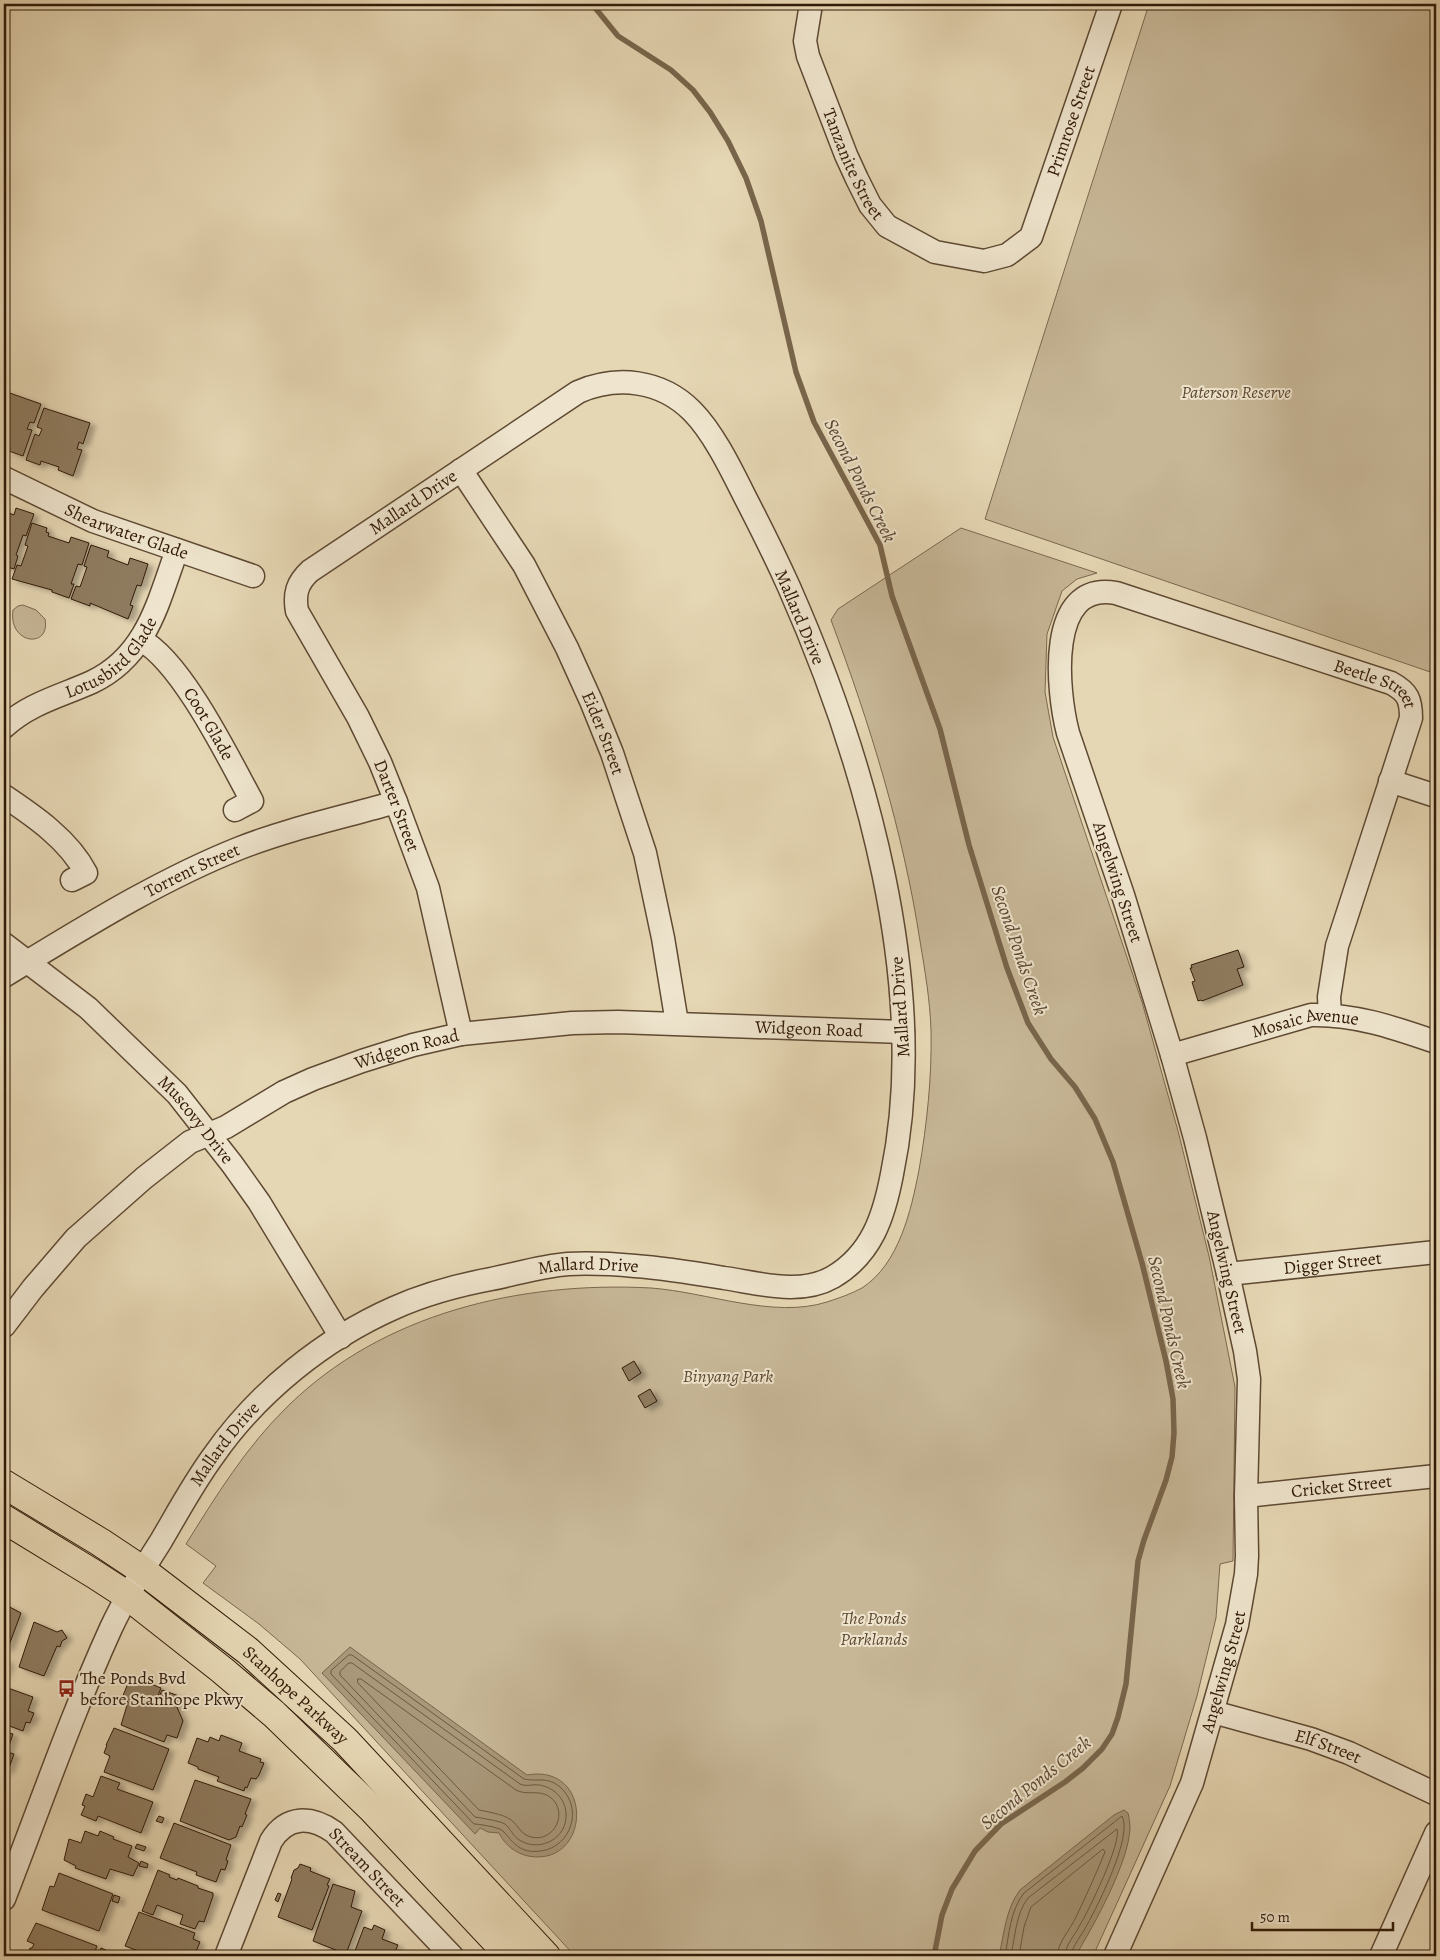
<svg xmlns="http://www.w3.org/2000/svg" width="1440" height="1960" viewBox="0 0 1440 1960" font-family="Alegreya,serif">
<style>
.green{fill:#c7b797;stroke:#7c684f}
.water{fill:#a89779;stroke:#78654b}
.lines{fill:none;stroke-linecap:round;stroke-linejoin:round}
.shore{stroke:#6c5840;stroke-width:1}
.stream{stroke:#78654b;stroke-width:5.5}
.building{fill:#8f7c61;stroke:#311a07;filter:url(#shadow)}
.minor-casing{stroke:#5e4932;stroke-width:25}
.major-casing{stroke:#311a07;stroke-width:30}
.minor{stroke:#efe5ce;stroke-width:22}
.major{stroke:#e6d7b4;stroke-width:28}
.labels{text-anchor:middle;stroke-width:4;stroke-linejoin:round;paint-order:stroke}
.street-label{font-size:18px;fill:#311a07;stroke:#efe5ce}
.park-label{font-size:18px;font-style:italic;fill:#5e4932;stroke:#efe5ce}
.poi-label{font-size:18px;fill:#311a07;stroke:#efe5ce;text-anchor:start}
.water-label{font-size:19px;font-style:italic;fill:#5b462f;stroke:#efe5ce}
</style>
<defs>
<filter id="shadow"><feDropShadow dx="5.5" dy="3" stdDeviation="2.5" flood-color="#0004"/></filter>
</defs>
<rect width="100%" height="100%" fill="#e6d7b4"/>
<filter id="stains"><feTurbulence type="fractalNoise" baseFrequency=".004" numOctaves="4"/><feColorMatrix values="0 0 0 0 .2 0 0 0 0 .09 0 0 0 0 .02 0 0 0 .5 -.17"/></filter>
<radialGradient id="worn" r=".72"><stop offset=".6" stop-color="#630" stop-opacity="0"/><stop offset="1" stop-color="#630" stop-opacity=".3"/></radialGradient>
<path class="green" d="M1149,4H1436V674L985,519Z
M961,528L1097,573L1077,579L1062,591L1047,634L1045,692L1053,737L1142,1002L1178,1131L1209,1256L1235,1387L1233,1561L1220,1564L1216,1618L1197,1696L1170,1786L1093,1956H575L300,1659L259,1624L203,1583L216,1566L186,1544C216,1496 246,1447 287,1407C382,1313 521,1281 651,1288C707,1292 773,1319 827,1302C839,1298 851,1294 862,1288C899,1264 911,1211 919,1170C927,1124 932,1077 931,1030C930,1000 925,971 920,941C903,831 870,724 831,620L838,609Z
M23,605L36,610L45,619C51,649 8,645 13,610L18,606Z"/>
<path class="water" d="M350,1647L527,1775C595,1763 591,1868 528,1856C515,1853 505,1845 499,1833L488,1832L480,1828L475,1834L322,1673Z
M1124,1810L1128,1813C1129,1818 1130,1823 1130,1828C1129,1862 1094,1925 1076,1955L1074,1956H999C1004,1934 1006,1908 1020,1890L1114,1815Z"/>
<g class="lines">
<path class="shore" d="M349,1655H352L524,1779C537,1782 547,1776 560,1787C584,1808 571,1847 541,1851C520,1854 514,1843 503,1831C499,1827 478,1824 474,1824L331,1674V1671Z
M349,1663H352L520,1784C527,1787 532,1784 539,1785C554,1787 565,1799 566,1813C568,1838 541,1852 521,1841C513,1837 511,1829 505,1824C500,1821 481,1818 475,1817L340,1675V1672Z
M358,1679H361L516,1790C527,1796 539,1789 550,1797C569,1811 555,1843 531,1837C519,1834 518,1823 508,1818C504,1815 485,1811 479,1810L358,1683Z
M1005,1956C1009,1935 1010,1911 1024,1893L1122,1816C1133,1836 1098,1905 1087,1925C1082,1935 1072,1946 1071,1956
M1011,1956C1015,1937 1016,1913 1028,1898L1117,1829C1122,1842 1089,1910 1080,1925C1075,1935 1065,1945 1065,1956
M1019,1956L1024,1927L1031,1907L1103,1849L1105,1852C1096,1874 1086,1896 1076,1917C1070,1930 1058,1942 1057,1956"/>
<path class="stream" d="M592,4L618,36L671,70L693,90L710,112L728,141L746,178L761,221L796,372L814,422L880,545L892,596L940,729L969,845L1007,968L1028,1023L1051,1059L1075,1087L1095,1119L1113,1162L1142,1263L1166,1361L1173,1399L1174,1433L1172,1457L1166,1480L1144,1540L1138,1561L1126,1684L1118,1717L1112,1734L1102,1749L1083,1768L1065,1782L1001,1824L975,1851L952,1889L942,1915L934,1956"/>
</g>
<path class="building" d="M4,391L41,404L34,423L30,422L27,429L32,430L23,456L9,451L10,448L4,445Z
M44,408L90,423L83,444L79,442L77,449L82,450L73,476L58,470L59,467L41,461L40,465L26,460L35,434L39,436L42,429L37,427Z
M16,508L34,514L26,536L23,535L16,555L18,556L14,569L4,566V511L14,515Z
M32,523L47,528L46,532L49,533L48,536L69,543L71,537L89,543L82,565L78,564L71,584H74L69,598L52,592V590L12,579L17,565L21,566L28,546L25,545Z
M91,545L109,551L107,557L128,565L130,558L148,564L141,586L137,585L130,605L133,606L128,619L90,603V606L71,599L76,586L80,587L87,567L84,566Z
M1238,950L1244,967L1237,969L1243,985L1202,1001L1201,1000L1198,1001L1192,982L1195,981L1190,968H1192L1191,965Z
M634,1361L641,1373L629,1381L622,1368Z
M650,1389L657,1401L645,1408L638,1396Z
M4,1604L21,1613L8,1648L4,1647Z
M34,1622L57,1632L62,1630L67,1638L62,1641L60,1647L57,1646L44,1676L19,1667Z
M4,1660L9,1662L4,1677Z
M131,1676L161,1688L157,1698L158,1699L162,1690L179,1696L176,1705L183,1721L177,1738L167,1735L164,1742L121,1725L128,1702L122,1698Z
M5,1687L33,1697L28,1711L34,1713L30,1723L26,1722L23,1731L4,1724Z
M114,1728L169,1749L153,1790L104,1772L110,1756L104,1753L107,1745H106Z
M4,1731L13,1734L7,1752L14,1754L8,1771L5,1770L4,1773Z
M221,1735L242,1743L239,1751L261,1759L260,1762L264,1763L259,1775L256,1779L251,1778L247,1788L245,1787L244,1791L217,1781L219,1777L198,1769V1767L188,1763L197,1738L208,1742L210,1737L219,1741Z
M101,1776L120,1783L117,1789L153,1802L141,1833L98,1816L96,1821L81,1815L85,1806L82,1805L86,1794L93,1797Z
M195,1780L251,1799L245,1814L247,1815L242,1827L240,1826L236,1837L229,1840L180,1821Z
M159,1816L164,1818L162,1823L156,1821Z
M174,1823L231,1845L226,1860L228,1861L225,1870L221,1869L216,1882L196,1875L197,1872L160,1858Z
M85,1831L98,1836L100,1831L114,1837L113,1839L132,1846L128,1857L139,1863L133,1876L110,1869L106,1879L75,1868L76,1866L64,1860L69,1839L81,1843Z
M137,1844L146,1847L144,1851L135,1848Z
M141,1861L148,1864L147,1868L139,1866Z
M300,1864L311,1868L310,1871L330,1879L327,1885L329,1886L312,1930L278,1917L292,1879L291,1878L294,1870L298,1868Z
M158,1870L170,1875L169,1877L177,1880L178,1878L198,1886V1888L213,1893V1896L204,1922L199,1921L195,1929L180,1924L183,1915L157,1905L153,1915L142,1911Z
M59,1873L113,1894L99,1931L42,1910L50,1886L54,1887Z
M333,1884L355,1891L351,1907L362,1911L346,1954L313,1941Z
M278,1893L281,1894L278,1902L275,1900Z
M114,1895L120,1897L118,1903L112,1901Z
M139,1912L195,1933L193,1939L200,1942L194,1956H152L125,1946Z
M36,1923L97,1946L93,1956H27L30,1948H32L34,1944L27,1941Z
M374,1925L385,1930L382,1939L398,1945L393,1956H353L364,1927L372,1930Z
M101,1948L106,1950L104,1955L99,1954Z"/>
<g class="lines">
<defs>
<g id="minor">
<path id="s1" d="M811,4L805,41L808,56L846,155L857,179L870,205L887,226L935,252L984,261L1007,255L1031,237L1111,4"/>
<path id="s2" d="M461,470L524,565L567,648L591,701L612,753L645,853L663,938L677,1023"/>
<path id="s3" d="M4,478L93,521L253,576"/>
<path id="s4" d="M141,640C182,662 229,759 252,801L235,810"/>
<path id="s5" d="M4,727C30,703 61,696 92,682C147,656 158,602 177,550"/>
<path d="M1390,781L1436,796"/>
<path d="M4,796C34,816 69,840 86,873L72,880"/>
<path id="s6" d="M4,944L88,1008L177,1094L232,1164L259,1202L341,1337"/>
<path id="s7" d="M4,976C80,930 157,881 240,848C291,828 344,817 396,802"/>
<path id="s8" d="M1172,1055L1311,1015C1356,1014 1395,1028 1436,1042"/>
<path id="s9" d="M1228,1274L1436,1252"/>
<path id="s10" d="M4,1326L33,1288L76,1238L144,1178L190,1142L226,1127L284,1092L313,1079L362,1061L413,1045L461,1034L572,1023L618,1022L903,1032"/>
<path id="s11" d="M1246,1496L1436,1476"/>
<path id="s12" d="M1213,1712L1311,1739L1349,1753L1436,1794"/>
<path id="s13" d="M4,1899C39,1809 71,1716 111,1628C125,1598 143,1569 161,1541C178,1512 194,1482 214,1455C258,1392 324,1339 394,1308C423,1295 459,1285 491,1279C516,1274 542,1266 568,1264C589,1263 613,1264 635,1266C664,1268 694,1273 724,1278C759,1283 800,1296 833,1277C872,1254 884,1216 892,1174C931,987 865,759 789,587C775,556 760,526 745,497C731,469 713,432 692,411C661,380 617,375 578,392L310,571C297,583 294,594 297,611L358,717L380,762L396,802L428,888L461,1034"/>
<path id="s14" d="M226,1956L271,1841C287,1815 311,1816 334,1832L452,1956"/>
<path id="s15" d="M1115,1956L1192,1783L1237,1625L1246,1574L1247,1556L1246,1496L1249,1379L1245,1351L1228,1274L1195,1138L1172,1055L1123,895L1068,733C1057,691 1046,580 1116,593L1391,683C1408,692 1411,700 1411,718L1337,946L1329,997L1330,1015"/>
<path d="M1381,1956L1436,1833"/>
</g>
<g id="major">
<path id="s16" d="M4,1484L100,1542L142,1570L248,1651L345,1740L546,1956"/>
<path d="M4,1519L94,1574L128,1596L222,1670L274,1714L372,1809L510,1956"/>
</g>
</defs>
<use href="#minor" class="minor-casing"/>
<use href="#major" class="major-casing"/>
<use href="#minor" class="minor"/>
<use href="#major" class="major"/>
</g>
<defs>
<symbol id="bus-bare" viewBox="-9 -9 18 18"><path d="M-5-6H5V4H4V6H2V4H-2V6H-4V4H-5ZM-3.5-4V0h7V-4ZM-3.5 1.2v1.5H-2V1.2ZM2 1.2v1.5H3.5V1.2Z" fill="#8f2418" stroke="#efe5ce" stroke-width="2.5" paint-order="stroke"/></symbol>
</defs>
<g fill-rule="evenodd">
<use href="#bus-bare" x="54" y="1676" width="25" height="25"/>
</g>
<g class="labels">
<g class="street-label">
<text dy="6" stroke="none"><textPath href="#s1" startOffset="522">Primrose Street</textPath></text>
<text dy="6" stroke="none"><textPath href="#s1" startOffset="170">Tanzanite Street</textPath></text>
<text transform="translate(413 502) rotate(-34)" y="6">Mallard Drive</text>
<text dy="6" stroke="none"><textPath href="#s3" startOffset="134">Shearwater Glade</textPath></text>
<text transform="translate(800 617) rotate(67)" y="6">Mallard Drive</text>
<text dy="6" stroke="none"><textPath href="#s5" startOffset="130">Lotusbird Glade</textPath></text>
<text dy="6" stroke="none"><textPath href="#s15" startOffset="1724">Beetle Street</textPath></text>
<text dy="6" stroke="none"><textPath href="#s4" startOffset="109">Coot Glade</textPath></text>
<text dy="6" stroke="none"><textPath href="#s2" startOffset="300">Eider Street</textPath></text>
<text dy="6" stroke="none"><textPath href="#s13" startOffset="2814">Darter Street</textPath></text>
<text dy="6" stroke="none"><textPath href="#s7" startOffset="216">Torrent Street</textPath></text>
<text transform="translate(1118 882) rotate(72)" y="6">Angelwing Street</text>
<text transform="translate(900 1007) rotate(-94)" y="6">Mallard Drive</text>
<text dy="6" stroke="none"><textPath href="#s8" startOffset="138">Mosaic Avenue</textPath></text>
<text dy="6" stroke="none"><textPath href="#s10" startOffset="905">Widgeon Road</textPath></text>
<text dy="6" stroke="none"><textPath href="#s10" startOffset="500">Widgeon Road</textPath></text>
<text dy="6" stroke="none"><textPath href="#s6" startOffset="261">Muscovy Drive</textPath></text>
<text dy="6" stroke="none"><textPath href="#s9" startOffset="105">Digger Street</textPath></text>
<text dy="6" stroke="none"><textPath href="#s13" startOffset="928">Mallard Drive</textPath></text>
<text transform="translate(1227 1272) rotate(77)" y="6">Angelwing Street</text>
<text dy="6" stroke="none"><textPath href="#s13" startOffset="508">Mallard Drive</textPath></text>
<text dy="6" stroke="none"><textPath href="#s11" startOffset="96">Cricket Street</textPath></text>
<text dy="6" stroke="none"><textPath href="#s15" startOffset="305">Angelwing Street</textPath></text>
<text dy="6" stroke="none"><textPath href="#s16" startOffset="361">Stanhope Parkway</textPath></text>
<text dy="6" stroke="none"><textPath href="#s12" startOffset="120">Elf Street</textPath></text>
<text dy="6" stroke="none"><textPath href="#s14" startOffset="245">Stream Street</textPath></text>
</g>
<g class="park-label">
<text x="1236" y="398">Paterson Reserve</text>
<text x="728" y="1382">Binyang Park</text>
<text x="874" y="1624">The Ponds<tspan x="874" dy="21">Parklands</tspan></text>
</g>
<g class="poi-label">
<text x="80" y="1684">The Ponds Bvd<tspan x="80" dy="21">before Stanhope Pkwy</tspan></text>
</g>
<g class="water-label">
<text transform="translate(861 480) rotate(63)" y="7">Second Ponds Creek</text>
<text transform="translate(1020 950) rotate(71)" y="7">Second Ponds Creek</text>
<text transform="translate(1170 1322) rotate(77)" y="7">Second Ponds Creek</text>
<text transform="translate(1035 1782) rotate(-39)" y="7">Second Ponds Creek</text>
</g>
</g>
<rect width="1440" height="1960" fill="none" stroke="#e6d7b4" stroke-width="20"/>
<rect x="5" y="5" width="1430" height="1950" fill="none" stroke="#311a07" stroke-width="2.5"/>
<rect x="10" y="10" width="1420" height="1940" fill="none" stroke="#311a07"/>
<path d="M1252 1922v8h141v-8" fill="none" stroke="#311a07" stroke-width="2.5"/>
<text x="1260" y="1922" font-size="15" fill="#311a07" stroke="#efe5ce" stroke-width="4" paint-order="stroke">50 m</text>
<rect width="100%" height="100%" filter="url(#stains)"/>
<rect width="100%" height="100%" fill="url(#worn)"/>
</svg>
